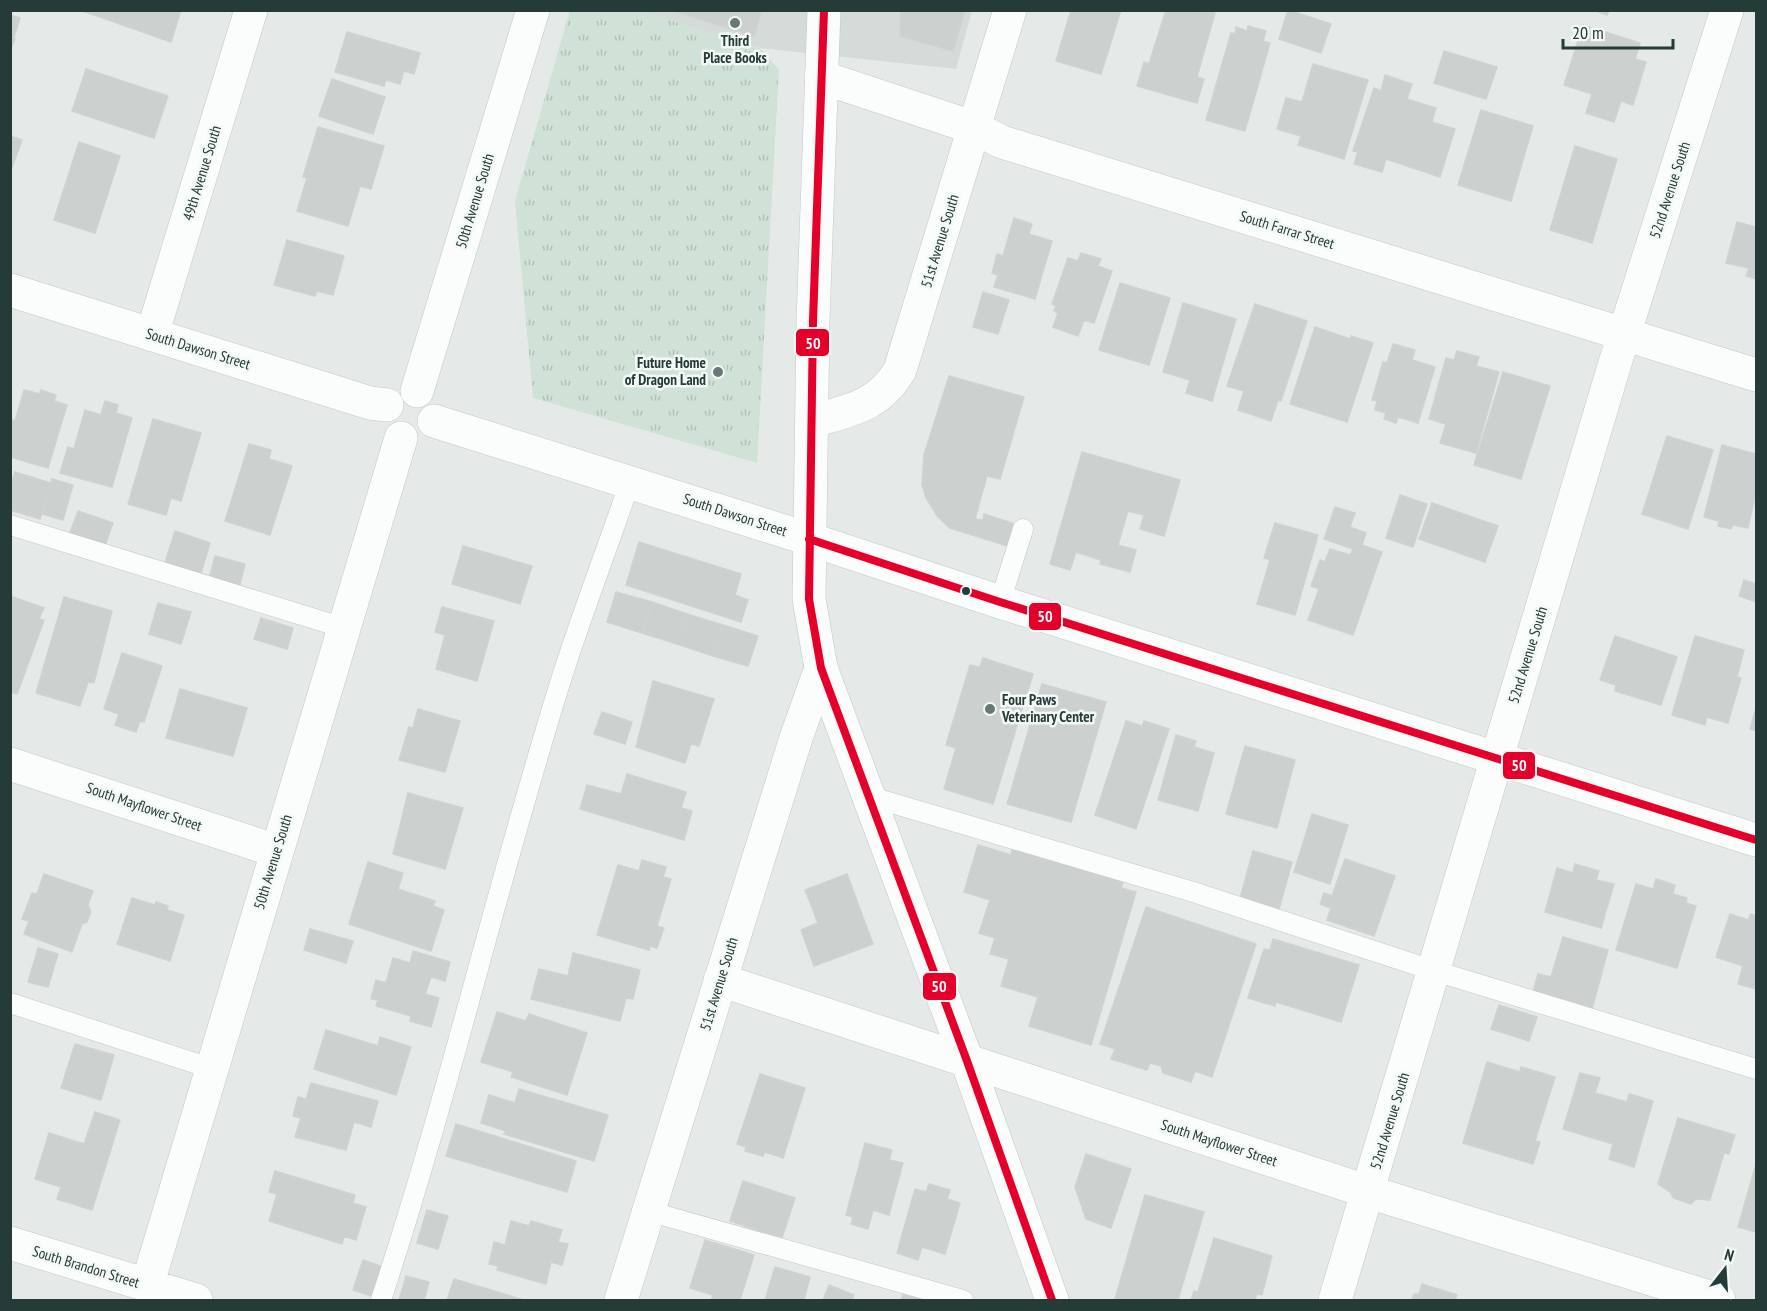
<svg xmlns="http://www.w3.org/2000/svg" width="1767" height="1311" viewBox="0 0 1767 1311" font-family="'PT Sans Narrow',sans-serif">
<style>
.built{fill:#d4dbd8}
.grass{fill:url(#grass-tufts)}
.building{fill:#ccd1cf;stroke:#ced3d1;stroke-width:1.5}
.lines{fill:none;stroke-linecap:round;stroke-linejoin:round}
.service-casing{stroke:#c2c7c5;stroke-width:21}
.minor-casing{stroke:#c2c7c5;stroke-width:34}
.tertiary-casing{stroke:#c2c7c5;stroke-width:34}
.secondary-casing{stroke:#c1c7c5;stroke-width:34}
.service{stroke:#fbfcfc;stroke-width:20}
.minor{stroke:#fbfcfc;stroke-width:33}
.tertiary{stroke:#fbfcfc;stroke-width:33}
.secondary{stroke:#fbfcfc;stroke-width:33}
.bus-1-casing{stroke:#f4f8f7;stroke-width:12}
.bus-1{stroke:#e4002b;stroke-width:8}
.poi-dot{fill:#687876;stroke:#f4f8f7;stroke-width:2}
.bus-dot{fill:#253b38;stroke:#f4f8f7;stroke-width:2}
.labels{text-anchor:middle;stroke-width:5;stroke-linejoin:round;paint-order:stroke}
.poi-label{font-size:15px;font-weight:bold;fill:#253b38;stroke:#f4f8f7}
.street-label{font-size:15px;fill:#253b38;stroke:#f4f8f7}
.line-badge{stroke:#f4f8f7;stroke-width:2}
.badge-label{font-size:16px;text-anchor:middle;font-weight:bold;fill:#fff}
</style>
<defs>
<pattern id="grass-tufts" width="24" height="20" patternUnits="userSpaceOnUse" patternTransform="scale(1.5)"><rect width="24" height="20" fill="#d0e1d7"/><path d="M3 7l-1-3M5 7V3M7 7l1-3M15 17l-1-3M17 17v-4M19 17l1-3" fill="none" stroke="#b2c2b9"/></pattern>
</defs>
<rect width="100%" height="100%" fill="#e5eae8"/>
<path class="built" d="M640,11H972L956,69L760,48Z"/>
<path class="grass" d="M570,10L640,11L760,48L779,70L757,463L533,398L515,201Z"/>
<path class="building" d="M80,10H181L171,42Z
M671,10H762L754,36Z
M901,10H965L953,51L900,36Z
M1071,10H1121L1101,74L1056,61Z
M1166,10L1215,13L1197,77L1204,79L1197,103L1137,86L1144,62L1149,64Z
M1288,10L1331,24L1321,53L1279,39Z
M1593,10H1609L1607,15Z
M10,15L20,18L14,37L10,36Z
M1583,25L1640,43L1635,59L1646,62L1633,105L1621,101L1614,122L1586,113L1592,94L1564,85Z
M1248,26L1266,31L1263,41L1270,43L1245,131L1206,120L1231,33L1235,34L1236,27L1247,31Z
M347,32L420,53L414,74L404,71L400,84L386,80L384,86L335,72Z
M10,37L15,39L10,51Z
M1444,51L1497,67L1486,99L1434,83Z
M1313,64L1368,80L1344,159L1298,145L1301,136L1277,129L1286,98L1302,102Z
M86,69L168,96L154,138L72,111Z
M1385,75L1412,84L1407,99L1436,108L1432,122L1455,129L1440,177L1386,159L1382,172L1354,164L1358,152L1353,151L1374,88L1381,91Z
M332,79L385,97L373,134L319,116Z
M1481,110L1533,126L1511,201L1458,185Z
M318,127L384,146L371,189L360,186L348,226L297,211L307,178L303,177Z
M10,136L22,140L10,173Z
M79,142L120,156L95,233L54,220Z
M1575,146L1617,159L1592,243L1550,230Z
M1014,218L1032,224L1029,234L1052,241L1035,299L994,287L998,275L992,273L997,254L1003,256Z
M1737,222L1756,227V279L1746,276L1749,268L1726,263Z
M287,240L344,256L333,295L317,291L315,296L274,285Z
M1081,253L1101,259L1098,266L1112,271L1094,323L1084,320L1078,336L1053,327L1058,313L1054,311L1056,306L1052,304L1068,258L1078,261Z
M1120,283L1170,298L1149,365L1099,350Z
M983,292L1009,300L998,334L973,327Z
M1183,303L1236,319L1212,401L1186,393L1190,380L1163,372Z
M1255,304L1307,321L1281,401L1278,400L1271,421L1238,410L1244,391L1227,386Z
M1315,327L1350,339L1351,336L1373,343L1347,422L1290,404Z
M1393,344L1415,350L1412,360L1435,367L1418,423L1398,417L1396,423L1384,419L1386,413L1375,410L1377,401L1372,400L1383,362L1387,363Z
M1457,351L1479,357L1476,366L1499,372L1476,453L1440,443L1446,424L1429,419L1446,358L1454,360Z
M1503,372L1550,386L1521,479L1474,465Z
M949,376L1024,397L1000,479L987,476L975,519L983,520L984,514L1021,526L1014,548L950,528L938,517L926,498L922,485L924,455Z
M24,390L40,394L41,390L56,395L54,401L67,405L48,468L10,457V422L11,419L15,421Z
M105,401L118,405L116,413L132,418L112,487L60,473L68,447L74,449L85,410L101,415Z
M153,419L201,433L181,501L171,498L166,515L128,504Z
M1667,436L1713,450L1688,529L1642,514Z
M249,444L271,450L269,459L292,466L270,535L225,521Z
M1722,445L1756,454V493L1748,528L1733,525L1731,529L1718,526L1719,521L1704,517Z
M1082,452L1180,480L1164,536L1140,529L1144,515L1128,511L1118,545L1136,550L1130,572L1100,564L1101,560L1076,552L1070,570L1050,564Z
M15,472L51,483L40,519L10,510V488Z
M52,479L73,485L63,520L42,514Z
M1400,495L1427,504L1413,547L1386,538Z
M1432,503L1498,526L1485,562L1419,539Z
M1335,507L1355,513L1350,527L1366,533L1362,545L1382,552L1353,635L1308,620L1319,589L1311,586L1320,560L1325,562L1330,549L1350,555L1353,549L1324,539Z
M78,511L113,523L103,551L68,538Z
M1275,523L1318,535L1295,615L1257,604L1270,560L1264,558Z
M175,531L210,543L200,577L164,566Z
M639,542L741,574L735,595L748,600L741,622L626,585Z
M463,546L532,566L520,604L452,584Z
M215,556L245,564L239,588L209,580Z
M1744,580L1756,584V602L1739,596Z
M616,592L652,602L642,633L607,622Z
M10,596L44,608L39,619L44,620L17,694L10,692Z
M64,597L112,611L94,683L88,682L80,706L36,693Z
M652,602L687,614L677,644L642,633Z
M158,603L191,612L181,644L149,634Z
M442,607L494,621L477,681L436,669L445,635L435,632Z
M687,614L723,625L713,656L677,644Z
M261,618L293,628L287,649L254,639Z
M723,625L758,636L748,666L713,656Z
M1615,636L1677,657L1661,705L1615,691L1616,685L1600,680Z
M1695,636L1744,650L1737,677L1741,678L1728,723L1707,717L1705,725L1672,715Z
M122,653L162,666L144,722L140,721L136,732L115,725L119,714L104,709Z
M983,658L1033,674L993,804L944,789L956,748L946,745L970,665L980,667Z
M653,681L714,699L699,746L691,744L685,763L636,747Z
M1042,684L1106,702L1071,822L1007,804Z
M180,689L247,708L233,756L166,738Z
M1756,708V731L1750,729Z
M418,709L460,721L445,772L399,760L409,727L413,728Z
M602,712L632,722L625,744L594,734Z
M1126,721L1142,726L1144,721L1169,729L1136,829L1095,815Z
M1176,735L1196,741L1194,747L1214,753L1198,811L1158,800Z
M1245,746L1295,760L1277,828L1226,814Z
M627,774L686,792L681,808L692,811L684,840L580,809L587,785L621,794Z
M408,793L463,808L445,869L393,854Z
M1312,814L1348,825L1330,884L1294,872Z
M978,845L1011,855L1012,849L1123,882L1121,888L1136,892L1091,1045L1029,1026L1038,997L1001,986L1009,959L990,954L995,938L979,933L990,900L964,892Z
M1253,851L1292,862L1278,913L1239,902Z
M1345,859L1395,876L1374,936L1327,920L1331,908L1320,904L1324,893L1332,896Z
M642,860L666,867L663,877L671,879L657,926L664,928L657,948L650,946L649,950L597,935L618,865L639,871Z
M368,862L403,873L398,889L435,901L433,906L444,910L431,951L349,924Z
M1575,864L1599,871L1596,880L1614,884L1601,928L1545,912L1557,868L1573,873Z
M44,874L93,891L88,905L91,912L87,922L82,924L72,952L24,934L29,921L22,919L32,893L37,894Z
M847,874L873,944L814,966L801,930L818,923L805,890Z
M1656,879L1675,885L1673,894L1687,898L1686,903L1696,906L1677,968L1616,950L1636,884L1653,889Z
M132,898L155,905L156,902L168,906L167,910L184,915L170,961L117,944Z
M1146,907L1256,944L1212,1077L1195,1071L1191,1082L1163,1073L1161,1066L1150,1063L1147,1070L1111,1059L1115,1049L1100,1044Z
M1730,914L1748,920L1751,914L1756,916V989L1738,984L1743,966L1716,957Z
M310,929L353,941L346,963L304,950Z
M1563,937L1608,950L1592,1009L1533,992L1538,974L1551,977Z
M1273,939L1359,965L1341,1022L1276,1002L1275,1006L1248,998L1264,949L1270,950Z
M38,948L58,954L48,987L28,982Z
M413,951L450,962L445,981L431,977L425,994L439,998L431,1027L410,1021L411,1016L376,1006L378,1000L371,999L376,980L386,983L393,958L410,963Z
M573,953L640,970L633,999L626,998L620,1021L531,999L539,969L568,976Z
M1499,1005L1537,1017L1529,1041L1491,1029Z
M497,1012L526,1021L529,1014L587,1033L567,1095L511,1077L513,1072L481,1062Z
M326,1030L378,1046L380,1037L411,1047L396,1095L314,1069Z
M75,1044L114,1055L101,1100L61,1088Z
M1487,1062L1520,1072L1521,1067L1555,1077L1535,1141L1540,1142L1533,1164L1463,1143Z
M1580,1073L1600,1078L1595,1093L1627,1102L1629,1094L1653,1101L1634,1167L1609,1159L1613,1144L1563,1129Z
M760,1074L805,1088L783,1158L765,1152L763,1156L745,1151L746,1147L737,1144Z
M311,1083L378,1101L371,1127L354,1122L346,1150L295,1137L301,1118L293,1116L298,1097L306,1099Z
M519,1089L608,1115L594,1161L504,1134L506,1131L481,1123L489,1095L515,1103Z
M95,1112L120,1120L92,1210L57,1199L61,1187L35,1179L49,1133L84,1144Z
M1678,1118L1735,1135L1729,1154L1724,1153L1710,1200L1696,1199L1691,1204L1673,1198L1671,1193L1658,1184Z
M456,1124L576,1161L567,1192L446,1156Z
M865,1143L892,1150L889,1160L903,1163L889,1215L873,1210L868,1229L851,1224L853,1217L846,1215Z
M1086,1154L1131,1169L1111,1228L1086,1219L1075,1187Z
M1756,1164V1232L1738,1227Z
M275,1171L355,1195L353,1203L366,1207L356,1240L344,1236L342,1244L269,1221L277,1194L269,1192Z
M743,1181L795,1198L782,1238L730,1221Z
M929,1184L950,1190L947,1199L960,1203L945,1254L922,1247L918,1260L897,1253L915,1189L926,1192Z
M1145,1195L1204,1212L1178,1300L1115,1299Z
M427,1210L448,1216L438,1249L417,1243Z
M511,1221L529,1226L531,1221L562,1230L558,1242L568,1244L562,1265L551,1262L546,1284L497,1270L498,1266L489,1264L494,1242L505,1245Z
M1214,1238L1272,1256L1262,1295L1257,1294L1255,1300H1191L1194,1291L1198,1292Z
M705,1240L754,1255L740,1300H711L713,1295L690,1288Z
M363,1260L388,1269L378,1298L353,1290Z
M775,1267L810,1277L804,1300H765Z
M406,1276L429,1282L424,1300H399Z
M454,1279L524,1300H447Z
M1422,1284L1457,1295L1455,1300H1412L1414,1294H1419Z
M829,1285L854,1295L852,1300H823Z
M903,1294L925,1300H901Z"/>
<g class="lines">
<defs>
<path id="service" d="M10,525L344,628
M1000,602L1023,529
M868,796L1190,891L1435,971L1756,1069
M10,1003L213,1069
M648,1211L963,1300
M381,1300C448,1097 496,888 560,683C581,616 607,549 630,482"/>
<path id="minor" d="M821,77L975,128L1002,142L1756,375
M10,290L370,403L387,405
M152,335L251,10
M417,391L533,10
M434,421L809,539
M813,421C851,410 879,406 900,370L1010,10
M10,764L277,851
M720,980L1369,1192L1719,1300
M10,1243L196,1300
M147,1286L401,438
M621,1300L796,738L821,668
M1335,1300L1615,363L1727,10"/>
<path id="tertiary" d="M809,539L1000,602L1756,840"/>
<path id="secondary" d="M824,10L813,321L809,599L821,668L967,1061L1052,1300"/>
</defs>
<use href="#service" class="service-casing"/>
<use href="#minor" class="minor-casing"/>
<use href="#tertiary" class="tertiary-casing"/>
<use href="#secondary" class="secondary-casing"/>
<use href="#service" class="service"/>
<use href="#minor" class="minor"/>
<use href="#tertiary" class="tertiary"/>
<use href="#secondary" class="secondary"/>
<defs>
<path id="bus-1" d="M824,10L813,321L809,599L821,668L967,1061L1052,1300
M809,539L1000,602L1756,840"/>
</defs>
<use href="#bus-1" class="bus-1-casing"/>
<use href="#bus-1" class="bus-1"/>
</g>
<g class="poi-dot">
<circle cx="735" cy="23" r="6"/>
<circle cx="718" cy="372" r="6"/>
<circle cx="990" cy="709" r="6"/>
</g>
<circle class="bus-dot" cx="966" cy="591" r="5"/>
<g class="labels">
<g class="poi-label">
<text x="735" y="46">Third<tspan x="735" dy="17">Place Books</tspan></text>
<text x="706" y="368" text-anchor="end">Future Home<tspan x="706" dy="17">of Dragon Land</tspan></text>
<text x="1002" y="705" text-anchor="start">Four Paws<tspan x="1002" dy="17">Veterinary Center</tspan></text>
</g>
<g class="street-label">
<text transform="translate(202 173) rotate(-73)" y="5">49th Avenue South</text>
<text transform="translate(1670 190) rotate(-72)" y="5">52nd Avenue South</text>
<text transform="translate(475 201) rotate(-73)" y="5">50th Avenue South</text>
<text transform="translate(1287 230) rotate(17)" y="5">South Farrar Street</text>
<text transform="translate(940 241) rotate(-73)" y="5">51st Avenue South</text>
<text transform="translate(198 349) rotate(17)" y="5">South Dawson Street</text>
<text transform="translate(735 515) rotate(18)" y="5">South Dawson Street</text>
<text transform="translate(1528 655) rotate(-73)" y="5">52nd Avenue South</text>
<text transform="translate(144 807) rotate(19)" y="5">South Mayflower Street</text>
<text transform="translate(273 862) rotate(-73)" y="5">50th Avenue South</text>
<text transform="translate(719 984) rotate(-73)" y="5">51st Avenue South</text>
<text transform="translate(1390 1121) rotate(-73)" y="5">52nd Avenue South</text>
<text transform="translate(1219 1143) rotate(18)" y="5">South Mayflower Street</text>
<text transform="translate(86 1267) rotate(17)" y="5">South Brandon Street</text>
</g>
</g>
<g class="line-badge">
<rect x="795" y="328" width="35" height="29" rx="6" fill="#e4002b"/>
<rect x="1028" y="602" width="34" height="29" rx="6" fill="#e4002b"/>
<rect x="1502" y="751" width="34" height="29" rx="6" fill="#e4002b"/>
<rect x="922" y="972" width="35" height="29" rx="6" fill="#e4002b"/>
</g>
<g class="badge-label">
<text x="813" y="349">50</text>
<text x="1045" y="622">50</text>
<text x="1519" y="771">50</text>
<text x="939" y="992">50</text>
</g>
<rect width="1767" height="1311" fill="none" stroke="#253b38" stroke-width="24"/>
<g transform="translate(1725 1269) rotate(17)" stroke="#f4f8f7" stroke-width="4.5" paint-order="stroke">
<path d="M0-4.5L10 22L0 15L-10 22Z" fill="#253b38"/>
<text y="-9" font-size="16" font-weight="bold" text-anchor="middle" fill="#253b38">N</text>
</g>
<path d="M1563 39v9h110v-9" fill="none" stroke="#253b38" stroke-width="3"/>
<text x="1572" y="39" font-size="18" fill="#253b38" stroke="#f4f8f7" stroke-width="4.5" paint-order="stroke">20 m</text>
</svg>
